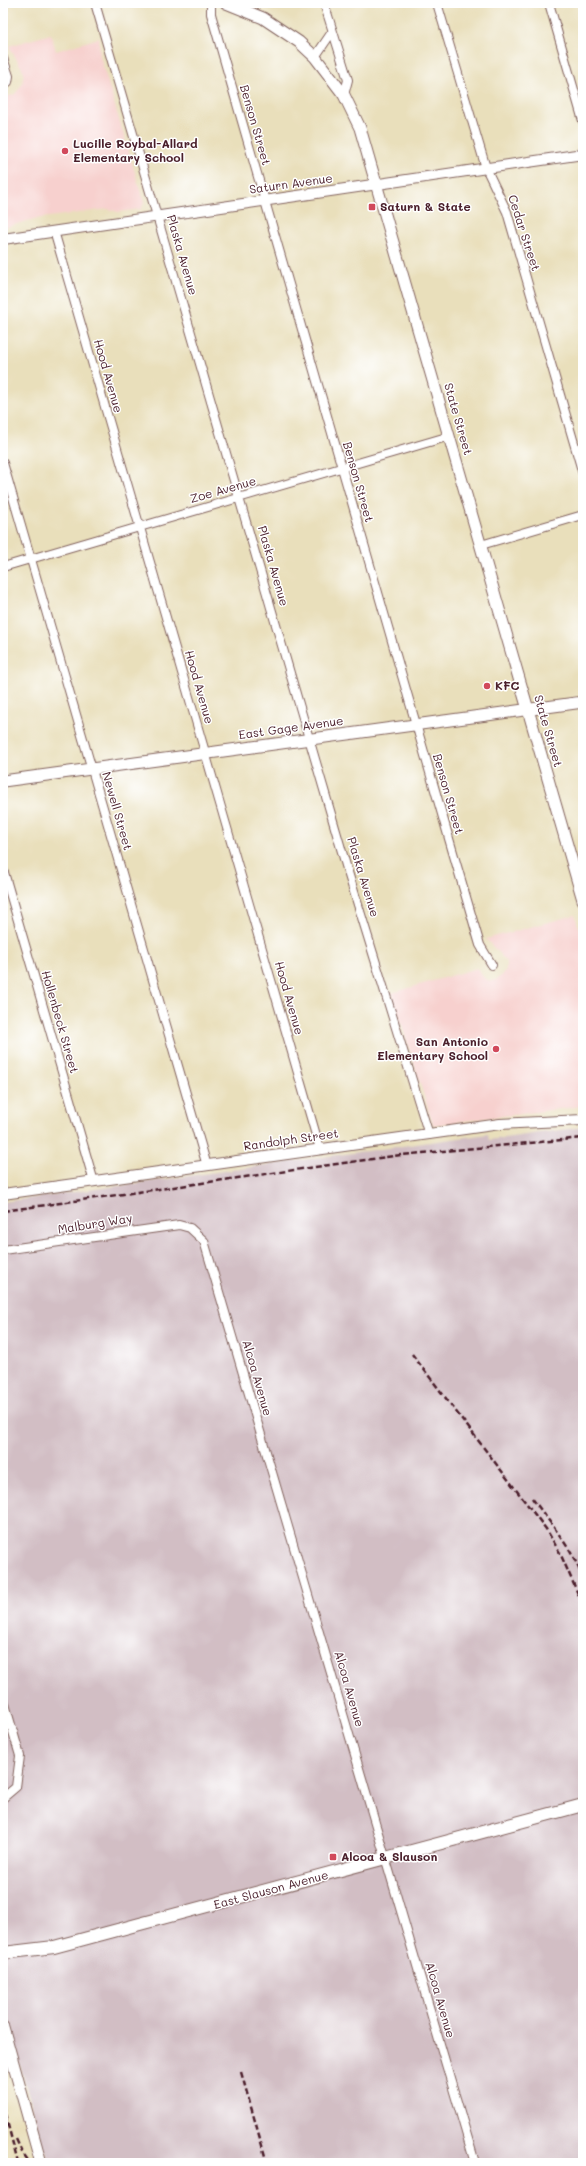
<svg xmlns="http://www.w3.org/2000/svg" width="586" height="2166" viewBox="0 0 586 2166" font-family="Mali,sans-serif">
<style>
.built{fill:#f7d0ce}
.industrial{fill:#d2bec4}
.lines{fill:none;stroke-linecap:round;stroke-linejoin:round}
.minor-casing{stroke:#82625d;stroke-width:10}
.tertiary-casing{stroke:#82625d;stroke-width:12}
.secondary-casing{stroke:#82625d;stroke-width:13}
.primary-casing{stroke:#82625d;stroke-width:14}
.minor{stroke:#fff;stroke-width:8}
.tertiary{stroke:#fff;stroke-width:10}
.secondary{stroke:#fff;stroke-width:11}
.primary{stroke:#fff;stroke-width:12}
.rail{stroke:#4a1f2b;stroke-width:2.5;stroke-dasharray:6 3;stroke-linecap:butt}
.poi-dot{fill:#d1495b;stroke:#fff;stroke-width:1.5}
.labels{text-anchor:middle;stroke-width:3;stroke-linejoin:round;paint-order:stroke}
.street-label{font-size:12px;fill:#4a1f2b;stroke:#fff}
.poi-label{font-size:12px;font-weight:bold;fill:#4a1f2b;stroke:#fff;text-anchor:start}
</style>
<rect width="100%" height="100%" fill="#fff"/>
<filter id="ink" filterUnits="userSpaceOnUse"><feTurbulence type="fractalNoise" baseFrequency=".025" numOctaves="2"/><feDisplacementMap in="SourceGraphic" scale="8" xChannelSelector="R" yChannelSelector="G"/><feConvolveMatrix kernelMatrix="1 2 1 2 8 2 1 2 1" color-interpolation-filters="sRGB"/></filter>
<filter id="wash" filterUnits="userSpaceOnUse"><feTurbulence type="fractalNoise" baseFrequency=".012" numOctaves="4" result="noise"/><feDisplacementMap in="SourceGraphic" scale="16" xChannelSelector="R" yChannelSelector="G"/><feGaussianBlur stdDeviation="0.9" result="paint"/><feColorMatrix in="noise" values="0 0 0 0 0 0 0 0 0 0 0 0 0 0 0 0 0 1.4 0 .05"/><feComposite in="paint" operator="in"/></filter>
<g filter="url(#wash)">
<rect width="100%" height="100%" fill="#e9dfbb"/>
<path class="built" d="M51,34L56,51L99,38L100,56L144,203L141,209L118,212L108,209L34,219L3,228V98L15,94L22,84L24,72L9,46Z
M575,915L583,943V1106L433,1125L392,993L477,968L484,978L490,981L496,980L506,971V961L486,939Z"/>
<path class="industrial" d="M583,1127V2163H48L3,2006V1202L488,1134L489,1140Z"/>
</g>
<g filter="url(#ink)">
<g class="lines">
<defs>
<path id="minor" d="M95,3L347,869L429,1135
M211,3V14L452,849L480,945L492,965
M324,3L348,80L344,95
M437,3L486,168L507,212L583,474
M549,3L583,121
M315,57L332,32
M3,58L9,76L8,82L3,85
M54,231L320,1149
M3,463L207,1166
M481,545L583,515
M3,567L450,436
M3,869L94,1182
M3,1250L179,1225L190,1228L204,1241L475,2163
M3,1697L20,1756L16,1787L3,1798"/>
<path id="tertiary" d="M3,239L583,154
M3,1194L500,1124L583,1120"/>
<path id="secondary" d="M226,3L263,18L299,42L315,57L344,95L360,128L583,900
M3,781L583,702
M3,2027L41,2163"/>
<path id="primary" d="M3,1953L54,1947L583,1805"/>
</defs>
<use href="#minor" class="minor-casing"/>
<use href="#tertiary" class="tertiary-casing"/>
<use href="#secondary" class="secondary-casing"/>
<use href="#primary" class="primary-casing"/>
<use href="#minor" class="minor"/>
<use href="#tertiary" class="tertiary"/>
<use href="#secondary" class="secondary"/>
<use href="#primary" class="primary"/>
<path class="rail" d="M3,1211L401,1155L583,1138
M412,1354L546,1529L560,1553L583,1605
M532,1498C550,1523 573,1549 583,1579
M241,2072L267,2163
M3,2106L18,2163
M16,2139L22,2152L30,2163"/>
</g>
</g>
<g class="poi-dot">
<circle cx="65" cy="151" r="4"/>
<rect x="368" y="203" width="8" height="8" rx="2"/>
<circle cx="487" cy="686" r="4"/>
<circle cx="496" cy="1049" r="4"/>
<rect x="329" y="1853" width="8" height="8" rx="2"/>
</g>
<g class="labels">
<g class="street-label">
<text transform="translate(255 125) rotate(74)" y="4">Benson Street</text>
<text transform="translate(291 184) rotate(-8)" y="4">Saturn Avenue</text>
<text transform="translate(524 233) rotate(72)" y="4">Cedar Street</text>
<text transform="translate(182 255) rotate(74)" y="4">Plaska Avenue</text>
<text transform="translate(108 376) rotate(74)" y="4">Hood Avenue</text>
<text transform="translate(458 419) rotate(74)" y="4">State Street</text>
<text transform="translate(358 482) rotate(74)" y="4">Benson Street</text>
<text transform="translate(223 490) rotate(-16)" y="4">Zoe Avenue</text>
<text transform="translate(273 566) rotate(74)" y="4">Plaska Avenue</text>
<text transform="translate(199 687) rotate(74)" y="4">Hood Avenue</text>
<text transform="translate(291 728) rotate(-8)" y="4">East Gage Avenue</text>
<text transform="translate(548 731) rotate(74)" y="4">State Street</text>
<text transform="translate(448 794) rotate(74)" y="4">Benson Street</text>
<text transform="translate(117 811) rotate(74)" y="4">Newell Street</text>
<text transform="translate(363 877) rotate(73)" y="4">Plaska Avenue</text>
<text transform="translate(289 998) rotate(74)" y="4">Hood Avenue</text>
<text transform="translate(60 1022) rotate(74)" y="4">Hollenbeck Street</text>
<text transform="translate(291 1140) rotate(-8)" y="4">Randolph Street</text>
<text transform="translate(95 1224) rotate(-9)" y="4">Malburg Way</text>
<text transform="translate(257 1378) rotate(74)" y="4">Alcoa Avenue</text>
<text transform="translate(349 1689) rotate(74)" y="4">Alcoa Avenue</text>
<text transform="translate(271 1890) rotate(-15)" y="4">East Slauson Avenue</text>
<text transform="translate(440 2000) rotate(74)" y="4">Alcoa Avenue</text>
</g>
<g class="poi-label">
<text x="73" y="148">Lucille Roybal-Allard<tspan x="73" dy="14">Elementary School</tspan></text>
<text x="380" y="211">Saturn &amp; State</text>
<text x="495" y="690">KFC</text>
<text x="488" y="1046" text-anchor="end">San Antonio<tspan x="488" dy="14">Elementary School</tspan></text>
<text x="341" y="1861">Alcoa &amp; Slauson</text>
</g>
</g>
<rect width="586" height="2166" fill="none" stroke="#fff" stroke-width="16"/>
</svg>
